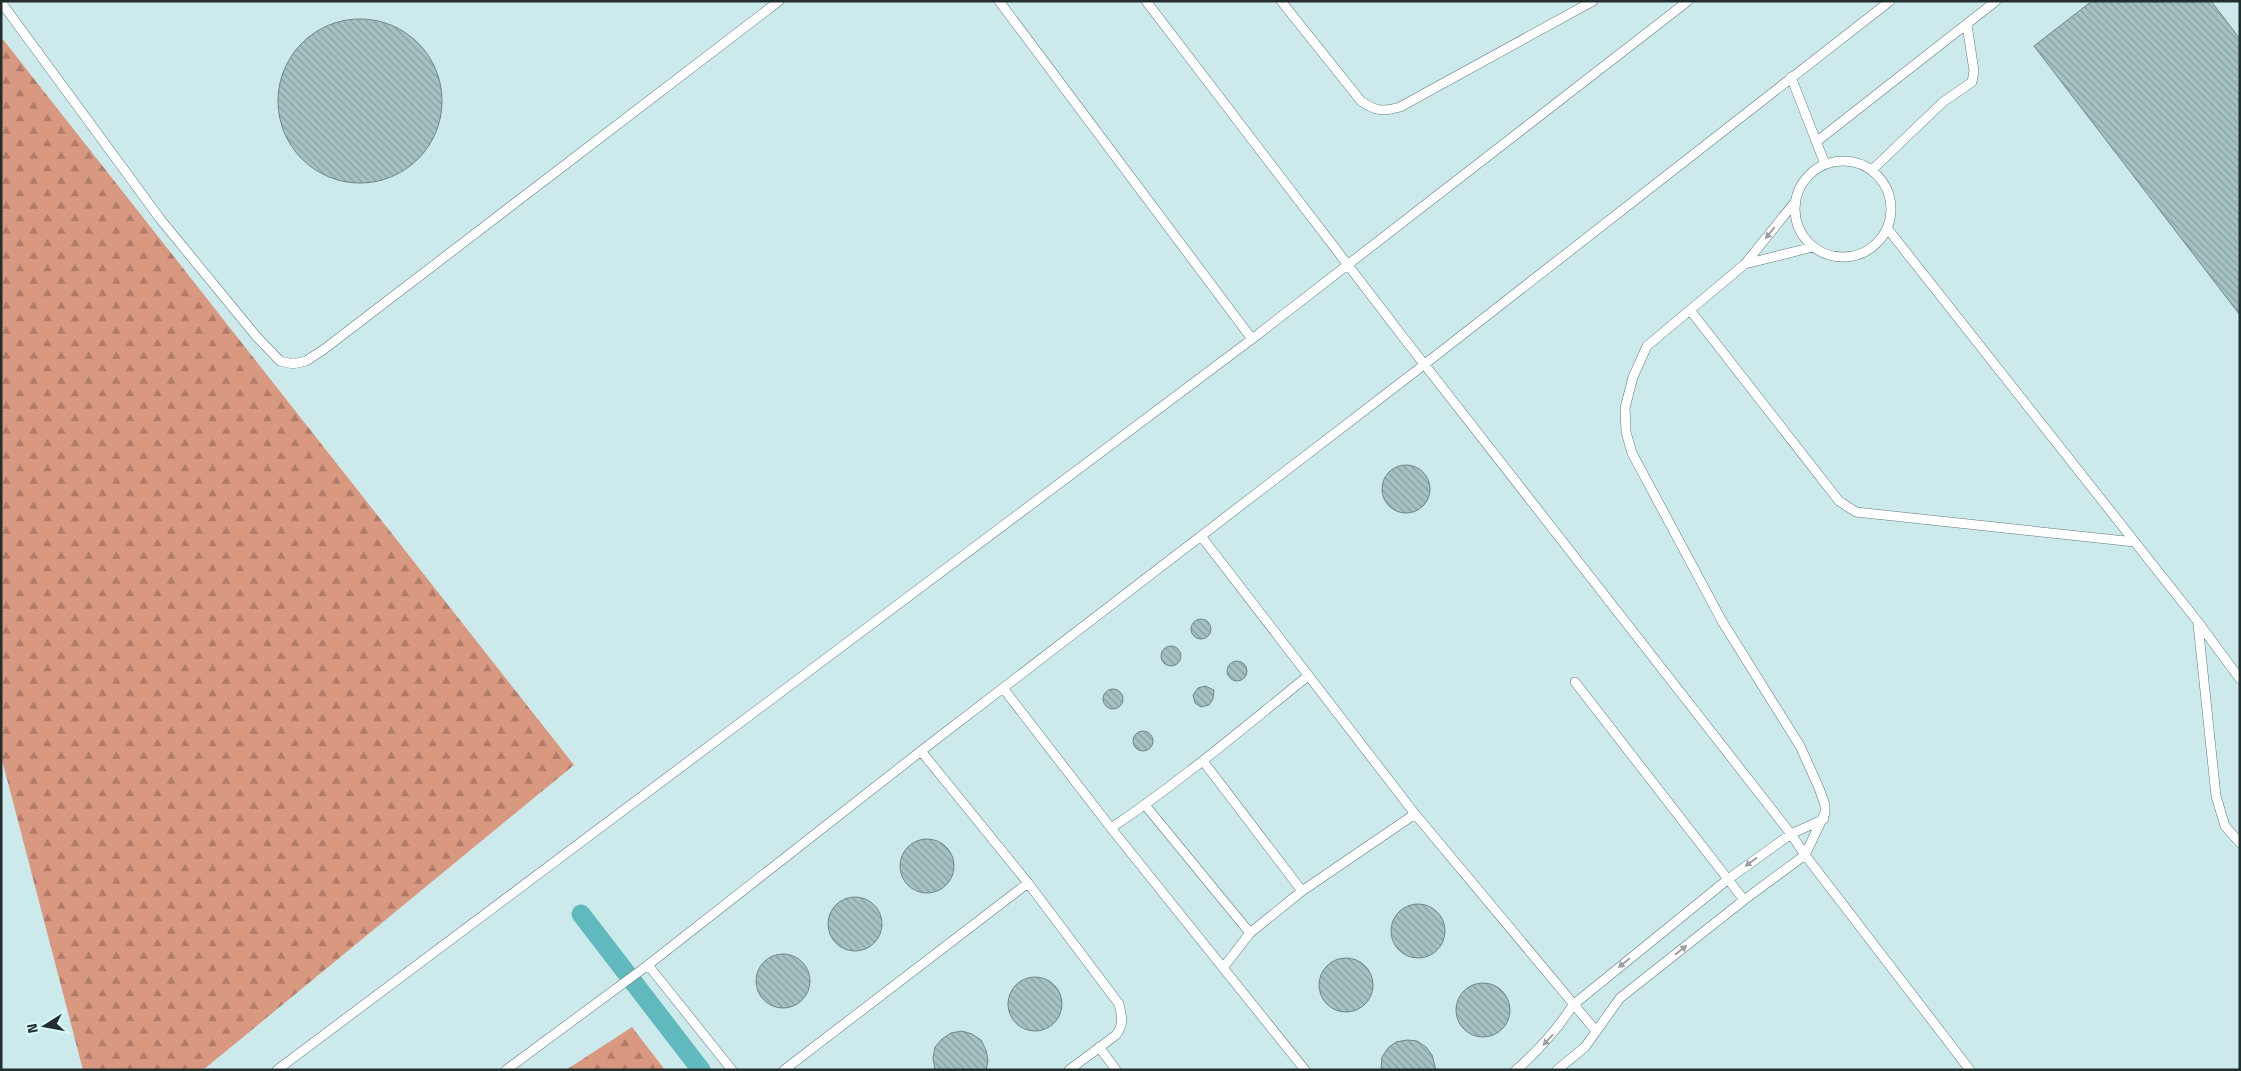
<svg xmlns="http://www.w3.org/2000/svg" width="2241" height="1071" font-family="'Titillium Web',sans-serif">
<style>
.forest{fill:url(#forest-firs)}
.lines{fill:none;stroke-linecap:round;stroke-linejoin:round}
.canal{stroke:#60b9bc;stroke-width:19}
.building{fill:url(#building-back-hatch);stroke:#6b8788}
.service-casing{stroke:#607b7c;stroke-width:10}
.service{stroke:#fff;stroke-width:9}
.oneway{fill:#9ca0a1}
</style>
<defs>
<pattern id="forest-firs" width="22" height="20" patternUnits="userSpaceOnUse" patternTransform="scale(1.25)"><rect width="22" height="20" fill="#d99880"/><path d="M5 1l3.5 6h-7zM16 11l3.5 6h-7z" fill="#b07c69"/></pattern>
<pattern id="building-back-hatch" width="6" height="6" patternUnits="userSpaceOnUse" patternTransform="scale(1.25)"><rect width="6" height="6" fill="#a5c2c3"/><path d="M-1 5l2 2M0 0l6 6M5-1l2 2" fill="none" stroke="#869e9f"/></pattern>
</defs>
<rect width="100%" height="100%" fill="#cceaeb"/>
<path class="forest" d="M1,37L574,765L203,1070H83L1,756Z
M632,1027L665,1070H566Z"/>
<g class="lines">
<path class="canal" d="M581,914L701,1070"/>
</g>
<path class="building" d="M2092,1H2211L2240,39V315L2034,46Z
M278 101a82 82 0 1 1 164 0a82 82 0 1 1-164 0Z
M1382 489a24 24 0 1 1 48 0a24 24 0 1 1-48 0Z
M1191 629a10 10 0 1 1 20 0a10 10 0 1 1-20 0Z
M1161 656a10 10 0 1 1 20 0a10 10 0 1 1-20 0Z
M1227 671a10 10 0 1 1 20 0a10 10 0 1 1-20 0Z
M1205,686L1214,690L1213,699L1209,705L1201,707L1195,703L1193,695L1198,688Z
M1103 699a10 10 0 1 1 20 0a10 10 0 1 1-20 0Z
M1133 741a10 10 0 1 1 20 0a10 10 0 1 1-20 0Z
M900 866a27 27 0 1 1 54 0a27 27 0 1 1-54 0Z
M828 924a27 27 0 1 1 54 0a27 27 0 1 1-54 0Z
M1391 931a27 27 0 1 1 54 0a27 27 0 1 1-54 0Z
M756 981a27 27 0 1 1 54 0a27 27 0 1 1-54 0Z
M1319 985a27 27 0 1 1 54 0a27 27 0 1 1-54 0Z
M1008 1004a27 27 0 1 1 54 0a27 27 0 1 1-54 0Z
M1456 1010a27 27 0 1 1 54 0a27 27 0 1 1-54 0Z
M962,1031L972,1034L981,1040L986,1050L988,1061L986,1070H935L933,1058L935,1047L942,1039L951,1033Z
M1407,1040L1417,1041L1426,1047L1432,1055L1436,1070H1381L1382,1057L1388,1048L1396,1042Z"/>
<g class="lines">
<g class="service-casing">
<path id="service" d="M999,1L1252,339
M1146,1L1403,337L1791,834L1805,855L1970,1070
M1281,1L1361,101C1375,111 1383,112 1400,107L1593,1
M1,2L161,220L256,336L280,361L293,364L306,361L323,350L779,1
M1791,77L1825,164
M1816,142L1996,1
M1795 209a48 48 0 1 1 96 0a48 48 0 1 1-96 0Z
M1872,170L1943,102L1972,82L1974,71L1967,25
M1887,228L2198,622L2240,679
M1745,264L1813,247
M1690,310L1839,501L1856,512L2135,542
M1201,536L1415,814L1596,1031
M2198,624L2216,796L2225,826L2240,843
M1575,682L1744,900
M1003,688L1111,828L1305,1070
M921,751L1028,883L1119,1004C1122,1016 1124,1025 1116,1035L1069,1070
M1203,761L1302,891
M1145,805L1250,933
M1111,828C1180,782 1243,728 1308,676
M1223,968L1250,933L1302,891L1415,814
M1099,1047L1116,1070
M277,1070L1252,339L1688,1
M506,1070L648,965
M732,1070L648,965L921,751L1425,364L1890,1
M784,1070L1028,883
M1516,1070C1539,1050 1557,1030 1573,1005L1727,880L1791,834L1824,819
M1557,1070L1585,1047L1620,998L1744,900L1805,855L1825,813V805L1819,788L1800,746L1722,621L1632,453L1626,432L1625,408L1633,377L1647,346L1745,264L1795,202"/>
</g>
<use href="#service" class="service"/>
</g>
<defs><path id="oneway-solid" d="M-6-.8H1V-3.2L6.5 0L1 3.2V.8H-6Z" transform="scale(1.25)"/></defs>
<g class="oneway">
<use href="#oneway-solid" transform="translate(1770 233) rotate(129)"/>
<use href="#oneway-solid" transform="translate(1751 862) rotate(144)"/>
<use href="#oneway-solid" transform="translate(1681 950) rotate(-38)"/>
<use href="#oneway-solid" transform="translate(1624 963) rotate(141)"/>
<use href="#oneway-solid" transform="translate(1548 1040) rotate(132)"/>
</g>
<rect width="2241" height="1071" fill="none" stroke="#222d2e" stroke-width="5"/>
<g transform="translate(45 1026) rotate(259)" stroke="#d9f8f8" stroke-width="4" paint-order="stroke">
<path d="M0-4L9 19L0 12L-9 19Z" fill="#222d2e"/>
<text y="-8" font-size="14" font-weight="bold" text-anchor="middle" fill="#222d2e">N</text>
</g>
</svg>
